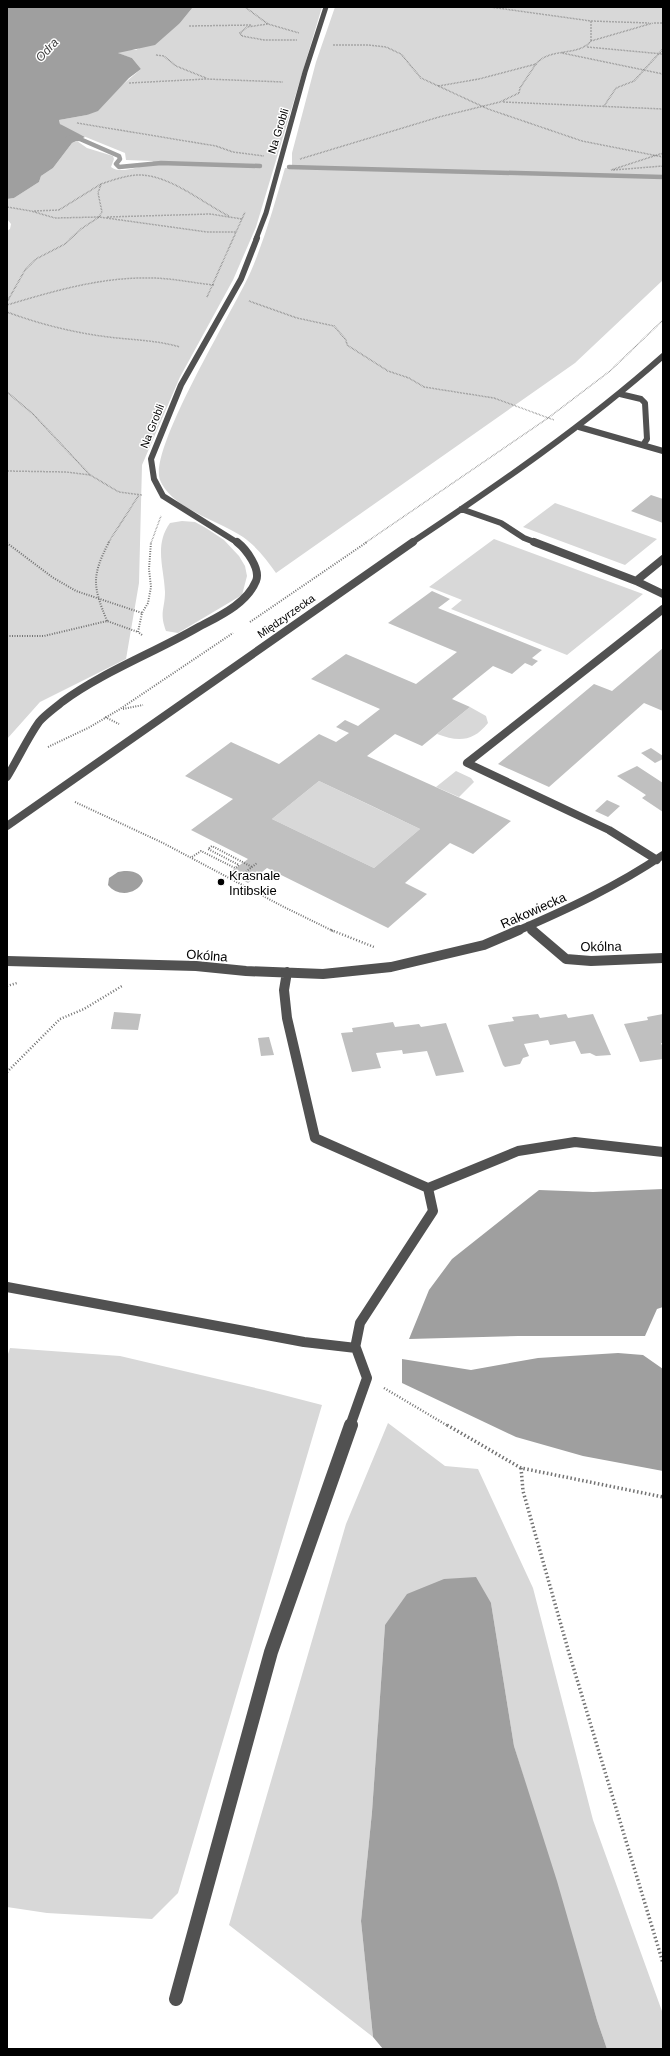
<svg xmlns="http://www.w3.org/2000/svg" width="670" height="2056" font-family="Helvetica,sans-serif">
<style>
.green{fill:#d8d8d8}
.water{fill:#9f9f9f}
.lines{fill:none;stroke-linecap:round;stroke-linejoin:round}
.stream{stroke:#9f9f9f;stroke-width:4.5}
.building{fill:#c0c0c0;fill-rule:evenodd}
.path-far3{stroke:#737373;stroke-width:1.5;stroke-dasharray:0.5 1;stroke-linecap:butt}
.path-far2{stroke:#737373;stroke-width:2;stroke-dasharray:1 1.5;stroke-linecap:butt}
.path-far1{stroke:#737373;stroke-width:2.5;stroke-dasharray:1 2;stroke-linecap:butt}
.path{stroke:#737373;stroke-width:3.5;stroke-dasharray:1.5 2.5;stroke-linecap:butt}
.minor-far4{stroke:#515151;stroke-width:5}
.minor-far3{stroke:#515151;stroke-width:6}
.minor-far2{stroke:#515151;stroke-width:8}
.minor-far1{stroke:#515151;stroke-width:10}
.minor{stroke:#515151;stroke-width:14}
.poi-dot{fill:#000;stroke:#fff;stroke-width:1.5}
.labels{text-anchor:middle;stroke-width:3;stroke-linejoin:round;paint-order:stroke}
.far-street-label{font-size:11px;fill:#000;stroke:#fff}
.far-water-label{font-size:12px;font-style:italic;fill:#404040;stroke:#fff}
.poi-label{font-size:13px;fill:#000;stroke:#fff;text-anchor:start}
.street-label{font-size:13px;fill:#000;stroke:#fff}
</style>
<rect width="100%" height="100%" fill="#fff"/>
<path class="green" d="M193,7H322L256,227L233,280L180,377L142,465L139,583L126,659L40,702L7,739V231L10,229L11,224L7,219V199L14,198L39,182L41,176L53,168L72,143L77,141L87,148L113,156L114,159L111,167C121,175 140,165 151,165L153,161L126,160L125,153L66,129L60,124L59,120L87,115L141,69L132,58L117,53L127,50H136L180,23Z
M335,7H663V176L292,166V153L316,62Z
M285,168L663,178V280L575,363L276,573C267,560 256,546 243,537C219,521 171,508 160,480C148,449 235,308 251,271C265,238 275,203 285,168Z
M555,503L657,539L625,565L523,527Z
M182,521L195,522L206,528L224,540L239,556L245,566L247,576L242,595L178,633L166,631C159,612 165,609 165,592C164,568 154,545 170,523Z
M494,539L643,594L567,655L451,609L462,600L429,587Z
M470,707L486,716L488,723C473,742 458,742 437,734Z
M456,771L471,778L474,782L459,797L436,787Z
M319,781L420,829L374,868L272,819Z
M10,1348L120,1356L264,1390L322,1405L178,1893L152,1919L47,1913L7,1907V1357Z
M388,1423L445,1466L478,1469L533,1588L593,1820L663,2014V2049H607L597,2020L514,1746L491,1603L385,1625L372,1812L361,1921L373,2037L229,1925L346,1524Z"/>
<path class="water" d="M7,7H193L180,23L155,45L118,53L132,58L141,69L129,78L98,111L87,115L59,120L60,124L85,137L72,143L53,168L41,176L39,182L14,198L7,199Z
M124,871C132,871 141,872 143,881C137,895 117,897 108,885L109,878L118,872Z
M663,1189V1307L657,1309L645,1336H518L409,1339L429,1290L452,1259L539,1190L593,1192Z
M618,1353L643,1355L663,1369V1471L583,1456L516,1437L402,1383V1359L471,1370L538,1358Z
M476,1577L491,1603L514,1746L557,1881L597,2020L607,2049H383L373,2037L361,1921L372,1812L385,1625L407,1594L444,1579Z"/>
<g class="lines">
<path class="stream" d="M68,138L80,139L119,156L120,159L116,164L119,167L161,163L260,166
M289,167L663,177"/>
</g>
<path class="building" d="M651,495L663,499V523L631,511Z
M432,591L450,599L438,608L542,650L532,658L538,661L532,666L525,663L512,674L493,666L452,699L470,707L422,746L395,734L367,756L511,821L473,854L450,843L405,883L427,894L388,928L267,868L248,883L229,873L248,859L191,830L233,799L185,776L231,742L279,764L319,734L336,742L349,733L336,727L345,720L358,726L380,709L311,679L346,654L416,684L457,652L388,623ZM319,781L372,806L420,829L374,868L272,819Z
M663,648V711L644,703L549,787L498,764L594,684L612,691Z
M651,748L663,756V759L655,763L641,753Z
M637,766L663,783V812L642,798L646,795L617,776Z
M607,800L620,806L608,817L595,811Z
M114,1012L141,1014L138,1030L111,1029Z
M538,1014L540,1018L566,1014L568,1018L593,1014L611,1055L596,1056L590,1053L581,1054L575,1041L550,1045L548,1040L524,1044L529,1056L523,1058L520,1064L505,1067L503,1065L488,1025L514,1021L512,1017Z
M663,1014V1043H661L663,1048V1059L640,1062L624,1024L648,1020L647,1017Z
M393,1022L395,1027L419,1024L421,1027L446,1023L464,1072L436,1076L427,1051L403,1054L402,1050L376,1053L381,1068L352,1072L341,1033L353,1032L352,1028Z
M269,1037L274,1055L261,1056L258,1038Z"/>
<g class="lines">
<path class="path-far3" d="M245,7L268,24L299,33
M490,7L591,21L649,23
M591,21V41
M654,23H663
M268,24L247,27L240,33L242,36L264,40H297
M189,26L252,25
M333,45H368L386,47L401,54L421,78L488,109L582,141L663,157
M587,47L663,54
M562,53L663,74
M156,55L164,56L176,66L206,78
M129,83L206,79L283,82
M438,86L479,79L536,64C550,47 578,57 591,41L653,23
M503,102L663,109
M604,106L616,88L634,81L663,49
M77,123L216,146L233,152L264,156
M300,159L439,117L500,102L519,93L520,88L536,64
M611,170L663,153
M613,170L663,166
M7,207L31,211L55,218L99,217L207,232H236
M34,211L59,210L101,184
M107,217L210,214L242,219
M207,297L245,212
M249,301L297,318L334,326L346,340L347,345L388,371L409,378L424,387L494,398L554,420
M7,302L25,270L36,259L65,244L81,229L99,217L102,212L98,193L101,184C113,180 124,176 137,175C169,174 201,202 229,216
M7,305C54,291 101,277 150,278C172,278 193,283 214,285
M7,312C42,325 79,334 117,338C138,340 159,341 180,347
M7,392L33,414L90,475
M7,471L66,472L90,475L119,492L142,495
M108,543L139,495
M151,543L161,516
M365,543L548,418L610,371L663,320"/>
<path class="path-far2" d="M7,543L52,577L76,591L142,613
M107,621C93,586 91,577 109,542
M250,622L367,542
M142,635L138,632L142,613L148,603L151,587L149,569L151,542
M7,636H44L107,621L138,632
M123,709L143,705
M105,717L119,724
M48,747L90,727L120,709L233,633
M75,802L163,843L282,906L333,931
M192,857L201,851L235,868L239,865L208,849L212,846L252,867
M238,878L257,863"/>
<path class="path-far1" d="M331,930L374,947
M7,986L17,983
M7,1072L60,1019L84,1009L122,986
M384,1388L448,1426"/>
<path class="path" d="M447,1425L521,1468L663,1497
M521,1468L523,1491L569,1653L663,1963"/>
<path class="minor-far4" d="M256,239L266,213L305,72L326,7"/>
<path class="minor-far3" d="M620,394L641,399L645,403L647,439L643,445
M579,427L663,451
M461,509L501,523L524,538L537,543
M238,543L163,496L154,479L151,459L181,385L241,279L257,238
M411,543C498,485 584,426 663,356"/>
<path class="minor-far2" d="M534,542L636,581
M663,559L636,581L663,594
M7,777C18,759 27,739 39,722C45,715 55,708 62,702C101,673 153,653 195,629C217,617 246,605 256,581C261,569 246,549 237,542
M7,826L413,542
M657,860L609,830L467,763L663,609
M528,926L534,931
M517,931C568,909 617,886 663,855"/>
<path class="minor-far1" d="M532,930L566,959L591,961L663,958
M7,961L196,966L246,971L323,974L391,967L484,945L519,930
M287,972L284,990L287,1018L315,1138L428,1188L518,1151L575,1142L663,1152
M7,1287L304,1342L356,1348L367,1378L350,1426
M355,1348L360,1323L433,1211L428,1188"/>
<path class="minor" d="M176,1999L271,1652L351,1425"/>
</g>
<circle class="poi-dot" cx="221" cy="882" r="4"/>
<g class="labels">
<g class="far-street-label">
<text transform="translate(278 131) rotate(-73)" y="4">Na Grobli</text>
<text transform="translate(152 426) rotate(-68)" y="4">Na Grobli</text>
<text transform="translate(286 616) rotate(-35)" y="4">Międzyrzecka</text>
</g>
<g class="far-water-label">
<text transform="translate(47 50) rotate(-47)" y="4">Odra</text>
</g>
<g class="poi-label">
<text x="229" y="880">Krasnale<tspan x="229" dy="15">Intibskie</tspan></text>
</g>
<g class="street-label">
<text transform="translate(533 910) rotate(-24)" y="5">Rakowiecka</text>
<text transform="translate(601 946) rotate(-1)" y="5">Okólna</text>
<text transform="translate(207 955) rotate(4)" y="5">Okólna</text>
</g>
</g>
<rect width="670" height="2056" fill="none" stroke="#000000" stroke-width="16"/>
</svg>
